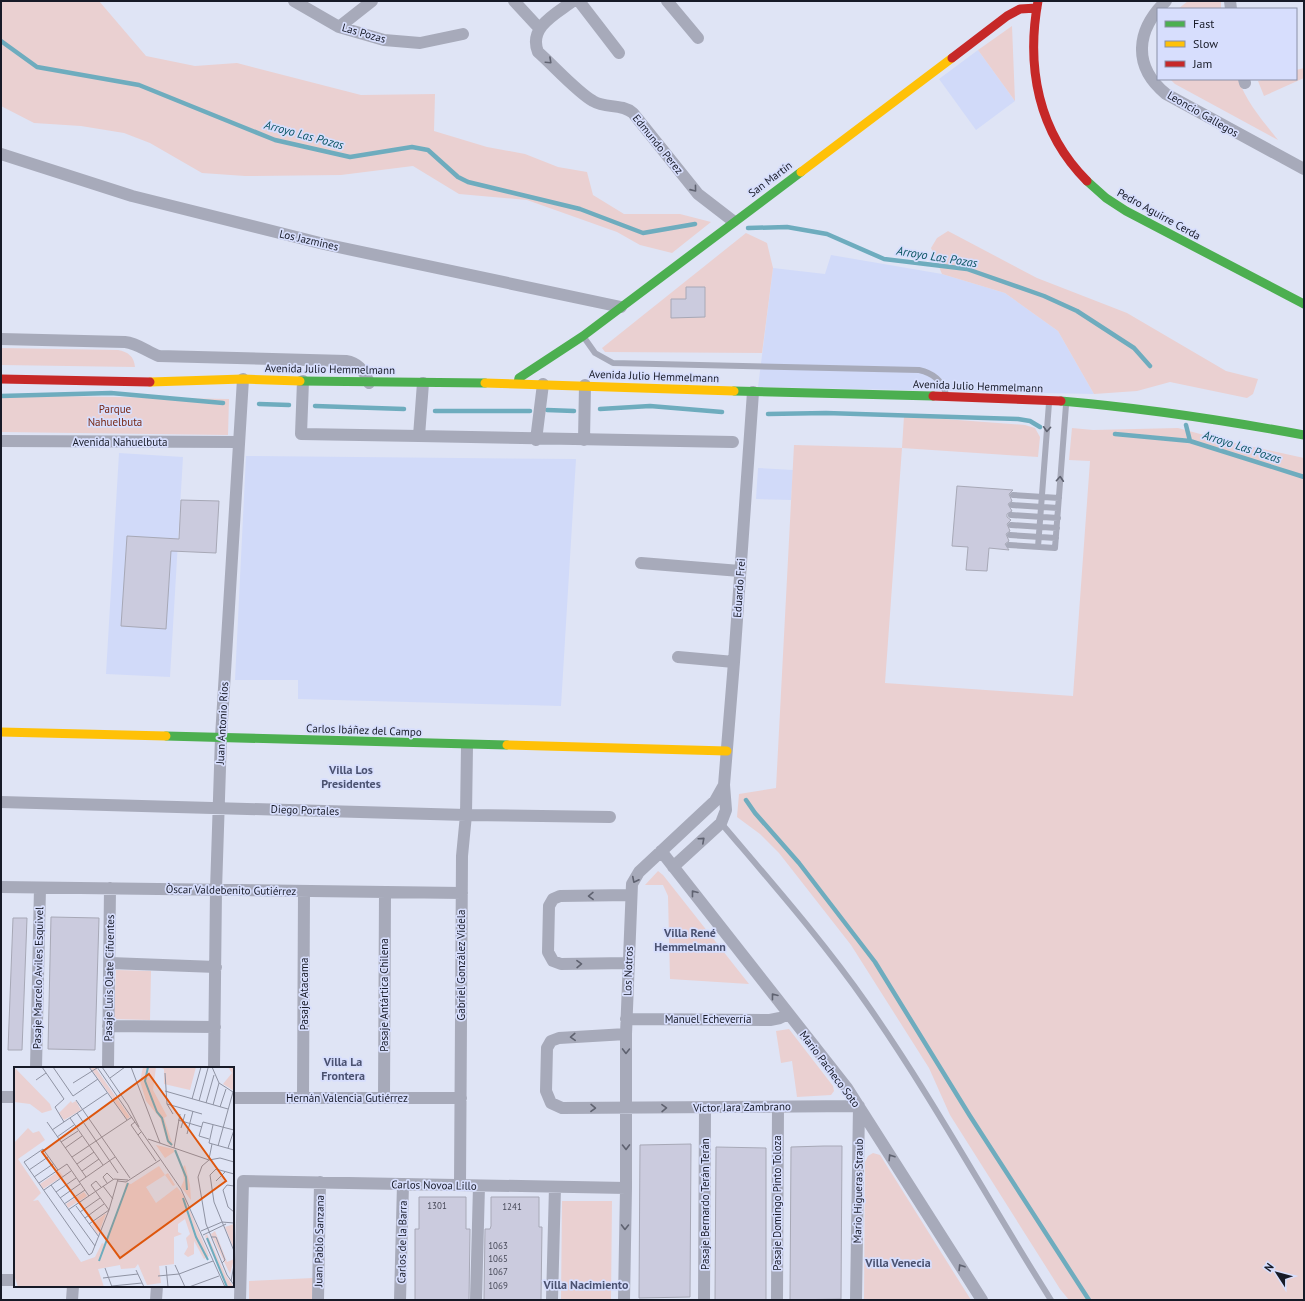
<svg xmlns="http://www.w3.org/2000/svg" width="1305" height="1301" font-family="'PT Sans',sans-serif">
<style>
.built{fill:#d1daf9}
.green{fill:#ead0d1}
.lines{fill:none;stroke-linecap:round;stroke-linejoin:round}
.stream{stroke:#6eacbe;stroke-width:4.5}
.building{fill:#cbcbde;stroke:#a7a8b6}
.lane{stroke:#a7aaba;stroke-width:6}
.street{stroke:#a7aaba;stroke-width:12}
.fast{stroke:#4caf50;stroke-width:9}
.slow{stroke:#ffc107;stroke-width:9}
.jam{stroke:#c62828;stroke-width:9}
.oneway{stroke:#5f6270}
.labels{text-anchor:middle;stroke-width:3.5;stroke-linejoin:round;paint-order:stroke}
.number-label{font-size:9px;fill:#464857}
.street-label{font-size:11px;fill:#171a27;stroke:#d7defd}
.park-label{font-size:11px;fill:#762614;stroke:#d7defd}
.water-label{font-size:12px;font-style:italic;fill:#0d5664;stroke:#d7defd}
.neighbourhood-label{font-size:12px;font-weight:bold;fill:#4b5271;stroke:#d7defd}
.inset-river{fill:none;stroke:#6eacbe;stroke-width:2}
.inset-road{fill:none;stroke:#8f93a3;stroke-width:1}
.view{fill:#de560d;fill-opacity:0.15;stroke:#de560d;stroke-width:2}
.inset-edge{fill:none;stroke:#171a27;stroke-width:2}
</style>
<rect width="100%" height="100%" fill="#dfe4f5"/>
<path class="built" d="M978,50L1015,101L976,130L939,79Z
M831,255L942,274L1005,293L1058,331L1094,394L758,387L773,268L825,274Z
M119,453L183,457L170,677L106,674Z
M246,456L576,459L561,706L298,699V680H235Z
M758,468L793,470L791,500L756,499Z"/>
<path class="green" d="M1,1H99L146,56L195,66L237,63L361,95L435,94L434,131L487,147L525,154L558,167L587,172L593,195L624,214H680L711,222L672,253L640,245L617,232L527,200L459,194L413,166L341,175L245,176L202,173L150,143L124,133L81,126L34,123L1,106Z
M1188,1H1221V9H1178Z
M1012,26L1015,101L978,50Z
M1304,68V78L1264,96L1258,81L1266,79H1296V70Z
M1170,79H1238C1247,103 1263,121 1278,140L1175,84Z
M948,231L1037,278L1127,313L1226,371L1258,379L1253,394L1247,398L1170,382L1137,391L1094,394L1058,331L1005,293L942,274L931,248L937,238Z
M746,233L767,243L773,268L762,353L605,352L602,348Z
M1,348L118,350C128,352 134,356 135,367L1,365Z
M1,395L229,399L228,435L1,432Z
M904,416L1025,425L1035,428L1040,437L1038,457L902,448L885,683L1073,696L1090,461L1069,460L1072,428L1093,430L1178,428L1226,441L1304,458V1300H1069L1060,1289L950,1115L929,1068L851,945L779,853L760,834L737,817L739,794L776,788L794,445L902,448Z
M658,871L663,875L749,984L670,979L668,896L663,885H645Z
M116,970L151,971L150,1020L114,1019Z
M789,1029L833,1086L834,1091L831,1095L797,1097L792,1061L781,1063L776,1031Z
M873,1153L880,1155L882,1158L971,1300H864L865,1162L868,1156Z
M562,1201H612L611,1300H561Z
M313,1278L312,1300H249V1281Z"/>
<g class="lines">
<path class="stream" d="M1,41L37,67L139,85L275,140L350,157L412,147L428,150L458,177L468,182L580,209L643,233L695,224
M748,228L787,227L827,234L884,259L967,269L1044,296L1077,311L1134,348L1150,366
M1,396L111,393L223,403
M259,404L289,405
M315,406L404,409
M600,409L650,406L722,412
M547,410L574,411
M435,411H530
M768,414L826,413L1018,419L1030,421L1040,427
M1186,425L1190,441L1304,477
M1115,434L1190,441
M746,800L755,813L799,863L875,962L970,1116L1089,1300"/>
</g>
<path class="building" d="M686,287H705V317L671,318V299H686Z
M957,486L1013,490L1009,494L1012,501L1008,504L1012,511L1007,514V517L1011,520L1007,524L1010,531L1006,534L1009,541L1005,544L1009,550L989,548L987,571L966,570L968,547L952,546Z
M181,500L219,501L216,553L171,551L166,629L121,626L127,536L179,539Z
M51,917L99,918L95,1050L48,1049Z
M13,918H27L22,1050H8Z
M691,1144L690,1297L639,1298L640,1145Z
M824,1146H842L841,1299L790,1300L791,1147Z
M716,1147L766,1148V1300H715Z
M419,1197H466V1229H470L469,1300H415V1229H419Z
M491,1197H539V1227H542L541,1300H484L485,1229H490L491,1226Z"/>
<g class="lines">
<path class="lane" d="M583,336L595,353L613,363L919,370C933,373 942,380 946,394
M1013,495L1059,498
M1012,505L1058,508
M1011,515L1058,518
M1011,525L1057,528
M1010,535L1056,538
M1009,545L1055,548L1066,405
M1038,547L1049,403
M721,823C771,882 823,941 867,1004C934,1100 989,1202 1051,1300"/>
<path class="street" d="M294,1L339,27L384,40L420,43L463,34
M514,1L539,28
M573,1C556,14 528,27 538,52C553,65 577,92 593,101C606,109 621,103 633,113L698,194L733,221
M579,1L619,53
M667,1L698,38
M1166,1C1136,30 1132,66 1166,94L1304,169
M1230,1L1231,9
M339,27L372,1
M1244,79L1245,83
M1,154L132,196L324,244L621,307
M1,339L125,342C137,343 148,352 159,356L346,361C359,363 365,372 369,383
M303,381L301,434L419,436
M423,383L419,436L733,442
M536,440L543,384
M584,440L585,385
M1,441L239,442
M641,563L740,571
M678,657L734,662
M1,802L466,815L610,817
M661,851L847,1088L982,1300
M673,867L721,823L726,810L724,785L734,662L753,392
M1,887L462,893
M110,963L216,967
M628,963L561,964L553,961L548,952L549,906L553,899L560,896L630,895
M626,1019L770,1020L780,1018L788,1014
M108,1026L215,1027
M626,1034L559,1038L551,1041L547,1048L546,1091L551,1103L562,1108L859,1106L856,1300
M36,1068L40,888
M108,1068L110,888
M214,1068L216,890L221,737L243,379
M1,1097H15
M233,1098H461
M303,1098L304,891
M384,1098L385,892
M460,1185L462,856L466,815L467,746
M1,1280H15
M72,1300L73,1286
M156,1300L157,1286
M240,1300L243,1181L626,1188
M318,1300L320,1182
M400,1300L403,1184
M476,1300L479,1186
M552,1300L555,1187
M624,1300L626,1188V1034L632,884L639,872L715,801L724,785
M704,1300L705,1108
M777,1300L778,1107"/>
<path class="fast" d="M1087,181L1106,198L1126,211L1304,304
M300,381L485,383
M518,383L519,378L583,336L801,172
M734,391L933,396
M1061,401C1142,408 1223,420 1304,435
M166,736L507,745"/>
<path class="slow" d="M801,172L952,58
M150,382L243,379L300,381
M485,383L734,391
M1,732L166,736
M507,745L727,751"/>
<path class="jam" d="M1038,1C1026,67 1038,132 1087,181
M952,58L1007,16L1020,9L1037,8
M1,379L150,382
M933,396L1061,401"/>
</g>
<defs><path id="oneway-chevron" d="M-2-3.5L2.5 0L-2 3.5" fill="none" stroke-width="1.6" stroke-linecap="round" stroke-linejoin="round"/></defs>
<g class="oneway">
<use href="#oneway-chevron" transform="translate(549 61) rotate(43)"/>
<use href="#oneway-chevron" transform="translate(694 189) rotate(51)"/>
<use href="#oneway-chevron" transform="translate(1047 429) rotate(94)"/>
<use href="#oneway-chevron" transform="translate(1060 479) rotate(-86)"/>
<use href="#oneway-chevron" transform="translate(702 840) rotate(-42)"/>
<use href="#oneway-chevron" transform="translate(635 880) rotate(117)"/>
<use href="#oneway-chevron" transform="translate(694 893) rotate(-128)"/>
<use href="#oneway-chevron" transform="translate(591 896) rotate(179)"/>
<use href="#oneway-chevron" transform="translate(579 964) rotate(-1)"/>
<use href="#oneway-chevron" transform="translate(774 996) rotate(-128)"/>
<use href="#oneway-chevron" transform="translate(573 1037) rotate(177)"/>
<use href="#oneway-chevron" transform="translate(626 1051) rotate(91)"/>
<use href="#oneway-chevron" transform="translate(593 1108) rotate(1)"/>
<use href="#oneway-chevron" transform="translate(664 1108) rotate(-1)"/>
<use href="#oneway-chevron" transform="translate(626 1147) rotate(89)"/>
<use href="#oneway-chevron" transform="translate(891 1157) rotate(-123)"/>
<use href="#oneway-chevron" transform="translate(625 1227) rotate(91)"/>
<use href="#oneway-chevron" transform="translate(961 1267) rotate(-122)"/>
</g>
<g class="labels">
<g class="number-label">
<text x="437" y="1209">1301</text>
<text x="512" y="1210">1241</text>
<text x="498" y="1249">1063</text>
<text x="498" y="1262">1065</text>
<text x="498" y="1275">1067</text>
<text x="498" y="1289">1069</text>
</g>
<g class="street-label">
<text transform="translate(364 33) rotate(16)" y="4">Las Pozas</text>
<text transform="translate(1203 114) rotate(30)" y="4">Leoncio Gallegos</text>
<text transform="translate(658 144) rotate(51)" y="4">Edmundo Perez</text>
<text transform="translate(770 179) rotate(-37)" y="4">San Martín</text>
<text transform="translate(1159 214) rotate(29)" y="4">Pedro Aguirre Cerda</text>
<text transform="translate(309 240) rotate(13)" y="4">Los Jazmines</text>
<text transform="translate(330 369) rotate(1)" y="4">Avenida Julio Hemmelmann</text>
<text transform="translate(654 376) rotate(2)" y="4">Avenida Julio Hemmelmann</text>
<text transform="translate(978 386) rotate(2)" y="4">Avenida Julio Hemmelmann</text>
<text x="120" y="446">Avenida Nahuelbuta</text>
<text transform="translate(739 588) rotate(-86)" y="4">Eduardo Frei</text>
<text transform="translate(222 723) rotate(-87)" y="4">Juan Antonio Ríos</text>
<text transform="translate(364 730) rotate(2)" y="4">Carlos Ibáñez del Campo</text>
<text transform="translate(305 810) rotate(2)" y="4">Diego Portales</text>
<text transform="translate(231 890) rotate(1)" y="4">Òscar Valdebenito Gutiérrez</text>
<text transform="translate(461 965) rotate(-90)" y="4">Gabriel González Videla</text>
<text transform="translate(628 971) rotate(-88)" y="4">Los Notros</text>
<text transform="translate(38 978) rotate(-89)" y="4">Pasaje Marcelo Aviles Esquivel</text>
<text transform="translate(109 978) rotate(-89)" y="4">Pasaje Luis Olate Cifuentes</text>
<text transform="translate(304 994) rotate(-90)" y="4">Pasaje Atacama</text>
<text transform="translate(384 995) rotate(-90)" y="4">Pasaje Antártica Chilena</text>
<text x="708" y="1023">Manuel Echeverría</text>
<text transform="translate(830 1069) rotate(53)" y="4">Mario Pacheco Soto</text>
<text x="347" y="1102">Hernán Valencia Gutiérrez</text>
<text transform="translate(742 1107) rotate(-1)" y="4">Víctor Jara Zambrano</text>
<text transform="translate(434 1185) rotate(1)" y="4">Carlos Novoa Lillo</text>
<text transform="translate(858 1191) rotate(-89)" y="4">Mario Higueras Straub</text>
<text transform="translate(777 1203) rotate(-90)" y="4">Pasaje Domingo Pinto Toloza</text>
<text transform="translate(705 1204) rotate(-90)" y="4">Pasaje Bernardo Terán Terán</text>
<text transform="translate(319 1241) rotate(-89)" y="4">Juan Pablo Sanzana</text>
<text transform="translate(402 1242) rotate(-89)" y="4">Carlos de la Barra</text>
</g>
<g class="park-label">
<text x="115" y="413">Parque<tspan x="115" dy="13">Nahuelbuta</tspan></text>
</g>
<g class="water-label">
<text transform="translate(304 135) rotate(15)" y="4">Arroyo Las Pozas</text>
<text transform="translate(937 257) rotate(9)" y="4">Arroyo Las Pozas</text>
<text transform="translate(1242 447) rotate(18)" y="4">Arroyo Las Pozas</text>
</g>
<g class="neighbourhood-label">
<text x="351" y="774">Villa Los<tspan x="351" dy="14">Presidentes</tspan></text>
<text x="690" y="937">Villa René<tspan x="690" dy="14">Hemmelmann</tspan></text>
<text x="343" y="1066">Villa La<tspan x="343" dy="14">Frontera</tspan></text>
<text x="898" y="1267">Villa Venecia</text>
<text x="586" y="1289">Villa Nacimiento</text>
</g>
</g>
<g transform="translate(14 1067)">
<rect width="220" height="220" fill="#dfe4f5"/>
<path d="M0,0L36,37L38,43L28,46L16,37L0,35ZM76,0H81L116,50L113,52ZM129,0H142L139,23L153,49L150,51L159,79L154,77L146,51L132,34L126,14ZM145,0H182L176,23L150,17V2ZM214,0H220V24L209,17L218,6ZM57,34L58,36L62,34L67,43L50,53L45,46ZM14,61L19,66L25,64L31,73L4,92L27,126L19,134L24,133L67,195L81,190L88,176L90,177L108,133L112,116L117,117L145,99L151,108L154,106L161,118L159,119L151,108L132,120L142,136L163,120L170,129L195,189L190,192L180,174V187L174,190L170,187L174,180L172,171L176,167L171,152L164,157V165L168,167L160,170V197L145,199L147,216L133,218L124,197L121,201L107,202L106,198L84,202L90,220H4L0,208V76ZM142,78L160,82V85L151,91ZM171,98L176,118L177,133L167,120L170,113L168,101ZM45,104L49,109L29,122L26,117ZM70,125L73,129L54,141L52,137ZM91,147H92L84,168L77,158ZM220,157V182L211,160ZM201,164L213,195L220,192L216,207L197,167ZM193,167L212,209L220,220H213L191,169Z" fill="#ead0d1"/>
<path class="inset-river" d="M134,0L131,14L143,45L148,51L154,74L158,78M161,83L172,110L173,123M169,131L182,170L194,193M193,171L213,220M85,194L114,116"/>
<path class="inset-road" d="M28,0L50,32L41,40L50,55M39,0L59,29L84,12M75,0L113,53M83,0L167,122L211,220M88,0L114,38L125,60M117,0L146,76M198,0L205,16L219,25M151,6L153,37L159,47M96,11L111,0M22,13L32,6M59,16L83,1M151,24L214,42M178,32L187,0M62,33L116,111M185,34L194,1M192,36L200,8M153,37L188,47M199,38L205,16M206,40L212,22M63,46L104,106M56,51L89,98M164,53L188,60M33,55L72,110M121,55L117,58L124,68M199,58L195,76L220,83M167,61L171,47M38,63L93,26M127,65L124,68L142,94M173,67L179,44M43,70L60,58M134,72L195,93M195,72L185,69L189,55L220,63M47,75L64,64M204,79L219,25M51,81L68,69M160,81L166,47M214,81L220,63M58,90L118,50M195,92L198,77M220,95L206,91L195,93L188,99L184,110L192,157L213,208L220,218M63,97L80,85M15,103L34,90M44,103L29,82L10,95L75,188L78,186L95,143L104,112M68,104L85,92M220,107L202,102L196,108L200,135L220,184M20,110L39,97M104,114L112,115L146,93M202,114L211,105M65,115L101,90M25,116L53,97L75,129M93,116L89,110L93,106L99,112M37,118L81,179M89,119L99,132M220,119L213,118L209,123L214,140L220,145M30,123L57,104M42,125L62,111M46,131L66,117M50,137L71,123M62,139L85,170M54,143L100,112L114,113M66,145L86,131M71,151L90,137M75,157L95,143L77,118L82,114L87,120M187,164L208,155L220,156M189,168L212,157M197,170H202L211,193L208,196M161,198L171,220M152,199L154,220M91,201L98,220M122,203L130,220M144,209L165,207L199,194M89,211L124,207M217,214L220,198M98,219L128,216M175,220L205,209"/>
<path class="view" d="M135,7L212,114L106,191L28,85Z"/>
<rect width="220" height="220" class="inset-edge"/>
</g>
<rect width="1305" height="1301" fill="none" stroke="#171a27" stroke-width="4"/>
<rect x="1157" y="8" width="140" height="72" fill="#d7defd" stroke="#8a90a7"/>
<rect x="1165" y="21" width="20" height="6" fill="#4caf50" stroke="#8a90a7"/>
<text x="1193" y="28" font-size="12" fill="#171a27">Fast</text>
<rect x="1165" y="41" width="20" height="6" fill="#ffc107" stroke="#8a90a7"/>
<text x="1193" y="48" font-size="12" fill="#171a27">Slow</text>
<rect x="1165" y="61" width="20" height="6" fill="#c62828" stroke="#8a90a7"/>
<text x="1193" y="68" font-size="12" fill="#171a27">Jam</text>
<g transform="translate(1277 1273) rotate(306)" stroke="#d7defd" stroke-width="3" paint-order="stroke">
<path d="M0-3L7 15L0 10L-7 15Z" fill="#171a27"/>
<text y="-6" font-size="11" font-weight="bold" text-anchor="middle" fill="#171a27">N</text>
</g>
</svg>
